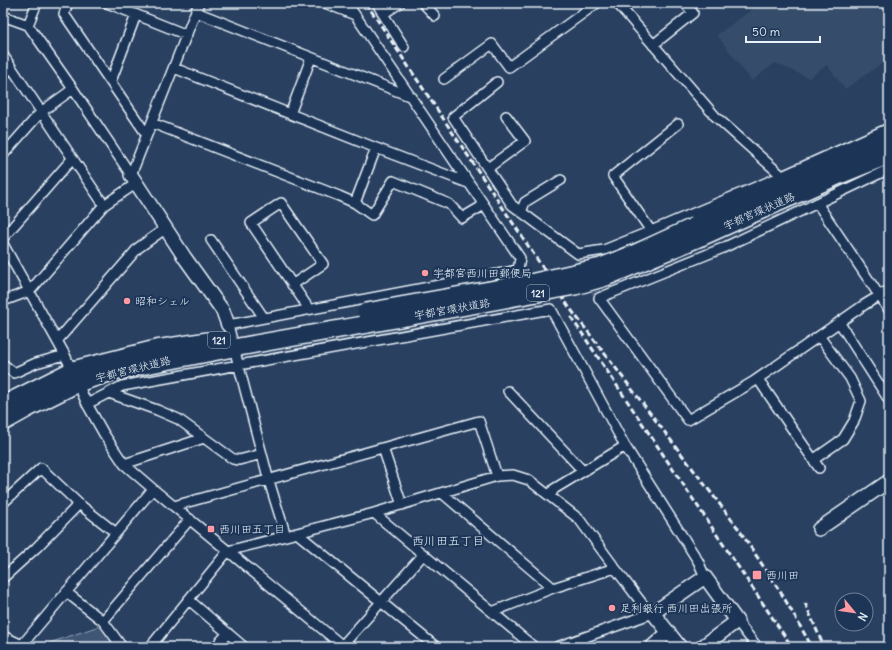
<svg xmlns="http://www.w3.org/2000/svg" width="892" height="650" font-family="Delius,'Klee One',sans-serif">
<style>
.built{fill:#364d6b}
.green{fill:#415774;stroke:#94a4b6}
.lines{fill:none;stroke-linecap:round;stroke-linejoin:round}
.street-tunnel{stroke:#465b78;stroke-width:9;stroke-dasharray:9 4.5;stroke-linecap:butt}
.street-casing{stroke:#e8f1f8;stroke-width:12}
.secondary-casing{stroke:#e8f1f8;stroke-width:16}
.highway-casing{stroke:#e8f1f8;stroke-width:20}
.street{stroke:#1d3557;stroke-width:9}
.secondary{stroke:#1d3557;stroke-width:13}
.highway{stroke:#1d3557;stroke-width:17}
.rail{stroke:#e8f1f8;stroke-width:3;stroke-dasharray:6 3;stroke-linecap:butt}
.highway-bridge-casing{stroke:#e8f1f8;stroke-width:20;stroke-linecap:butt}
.highway-bridge{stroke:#1d3557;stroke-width:17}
.poi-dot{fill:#ff9aa2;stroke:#1d3557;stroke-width:1.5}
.labels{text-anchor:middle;stroke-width:4;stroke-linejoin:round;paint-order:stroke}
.shield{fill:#1d3557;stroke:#abb9c8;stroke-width:1}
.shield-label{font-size:10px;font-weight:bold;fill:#e8f1f8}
.street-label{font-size:11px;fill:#e8f1f8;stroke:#1d3557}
.poi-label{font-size:11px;fill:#e8f1f8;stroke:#1d3557;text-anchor:start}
.neighbourhood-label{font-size:12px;fill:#e8f1f8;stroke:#1d3557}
</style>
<rect width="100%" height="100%" fill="#294061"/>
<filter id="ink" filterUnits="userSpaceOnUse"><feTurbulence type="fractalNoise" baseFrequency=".025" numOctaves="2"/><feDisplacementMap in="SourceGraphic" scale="8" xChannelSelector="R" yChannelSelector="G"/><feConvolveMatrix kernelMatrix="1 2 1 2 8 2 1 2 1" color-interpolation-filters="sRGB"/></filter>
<g filter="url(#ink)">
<path class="built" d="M757,3H889V73L884,62L845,89L827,65L809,78L775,63L752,81L717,35L758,5Z"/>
<path class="green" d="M102,625L117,647H38Z"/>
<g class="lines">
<path class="street-tunnel" d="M578,254L599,298
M511,272L541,311"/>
<g class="street-casing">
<path id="street" d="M68,3L64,14L147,135
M107,3L187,35
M325,3L355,15
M377,3L383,14L400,3
M423,3L435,16
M617,3L715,116L782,176
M196,12L412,97
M383,14L404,47
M3,16L28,25L73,89L131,175
M28,25L37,3
M653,45L693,13L685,3
M3,55L104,205
M174,68L376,148L468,183
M3,75L10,67
M444,79L492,44L509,67L597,3
M111,81L136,15
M497,82L453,117L512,205L578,254L604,250L651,231L782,176L889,128
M290,114L311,58
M152,123L339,196L355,203L372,215L393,181L449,204L462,218L484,205
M3,155L41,112L73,89
M488,168L525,141L506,116
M889,169L723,248L599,298L688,420L753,382L864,305L889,290
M131,175L199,3
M355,203L376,148
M817,203L889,310
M521,212L525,202L561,180
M651,231L613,176L678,124
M3,238L72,159
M211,240L264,318
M3,244L65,355L87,404L104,434L124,464L153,489L344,647
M292,285L323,264L281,203L251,223L309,309
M3,301L30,291L104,205L137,183
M839,322L889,400
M57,341L138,248L166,228
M3,364L14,373L36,363L65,355
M758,379L819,468
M508,391L583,471
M109,393L157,410L178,419L233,459L239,460L262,454
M87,404L122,386L551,309L625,446L698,561L705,577
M383,448L402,505
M813,460L843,439L854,421L861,401L850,378L819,336
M124,464L204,438
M442,493L553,588L615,568
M550,496L554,489L625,446
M3,503L41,468L79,504L116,533
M174,506L479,421L497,476
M374,513L534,647
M297,533L436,647
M286,536L269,481L228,325L518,270L520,258L347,3
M3,578L36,548L79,504
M66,592L103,621L122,647
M189,600L244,647
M492,612L553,588
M103,621L190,519
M737,621L757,647
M3,636L22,645L153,489
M150,647L228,551L374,513L497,476L513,475L529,480L579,519L615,568L644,606L653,613L557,647
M215,647L228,633
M341,647L423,555"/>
</g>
<g class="secondary-casing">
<path id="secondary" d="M131,175L185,258L223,311L228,325
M819,529L889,481
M652,647L669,632
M680,647L653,613L705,577L737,621L702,647"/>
</g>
<g class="highway-casing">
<path id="highway" d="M695,226L889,141
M701,237L835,177L889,155
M3,405L73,370L156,349L208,341
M3,422L28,408L78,383L115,371L233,348L368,324"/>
</g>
<use href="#street" class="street"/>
<use href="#secondary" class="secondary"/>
<use href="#highway" class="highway"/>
<path class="rail" d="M366,3L569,307L738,528L783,596L812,647
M571,317L792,647
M805,603L824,647"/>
<g class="highway-bridge-casing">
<path id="highway-bridge" d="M366,312L530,283L601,267L634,254L695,226
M368,324L575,286L606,277L701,237"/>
</g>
<use href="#highway-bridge" class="highway-bridge"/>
</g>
</g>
<g class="poi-dot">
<circle cx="425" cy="273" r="4"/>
<circle cx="127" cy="301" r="4"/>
<rect x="207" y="525" width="8" height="8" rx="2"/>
<rect x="752" y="570" width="10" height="10" rx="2"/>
<circle cx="612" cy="608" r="4"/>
</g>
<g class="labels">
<g class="shield">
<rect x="527" y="285" width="22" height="16" rx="3"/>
<rect x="208" y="332" width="22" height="16" rx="3"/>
</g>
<g class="shield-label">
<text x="538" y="297">121</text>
<text x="219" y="344">121</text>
</g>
<g class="street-label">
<text transform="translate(759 211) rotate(-24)" y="4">宇都宮環状道路</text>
<text transform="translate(452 309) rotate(-10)" y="4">宇都宮環状道路</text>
<text transform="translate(133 369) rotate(-14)" y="4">宇都宮環状道路</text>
</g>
<g class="poi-label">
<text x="433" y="277">宇都宮西川田郵便局</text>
<text x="135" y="305">昭和シェル</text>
<text x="219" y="533">西川田五丁目</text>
<text x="766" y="579">西川田</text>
<text x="620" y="612">足利銀行 西川田出張所</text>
</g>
<g class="neighbourhood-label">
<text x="448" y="545">西川田五丁目</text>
</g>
</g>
<rect width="892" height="650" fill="none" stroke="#1d3557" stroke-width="16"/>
<rect x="8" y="8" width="876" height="634" fill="none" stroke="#e8f1f8" stroke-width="1.5" filter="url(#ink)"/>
<g transform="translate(854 612) rotate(119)"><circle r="19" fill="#1d3557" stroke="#6e8097"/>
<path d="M0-3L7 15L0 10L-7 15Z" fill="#ff9aa2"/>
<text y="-6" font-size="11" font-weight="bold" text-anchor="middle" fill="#e8f1f8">N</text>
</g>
<path d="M746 36v6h74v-6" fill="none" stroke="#e8f1f8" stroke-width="2"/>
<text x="752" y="36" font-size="12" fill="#e8f1f8" stroke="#1d3557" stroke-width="3" paint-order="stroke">50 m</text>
</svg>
